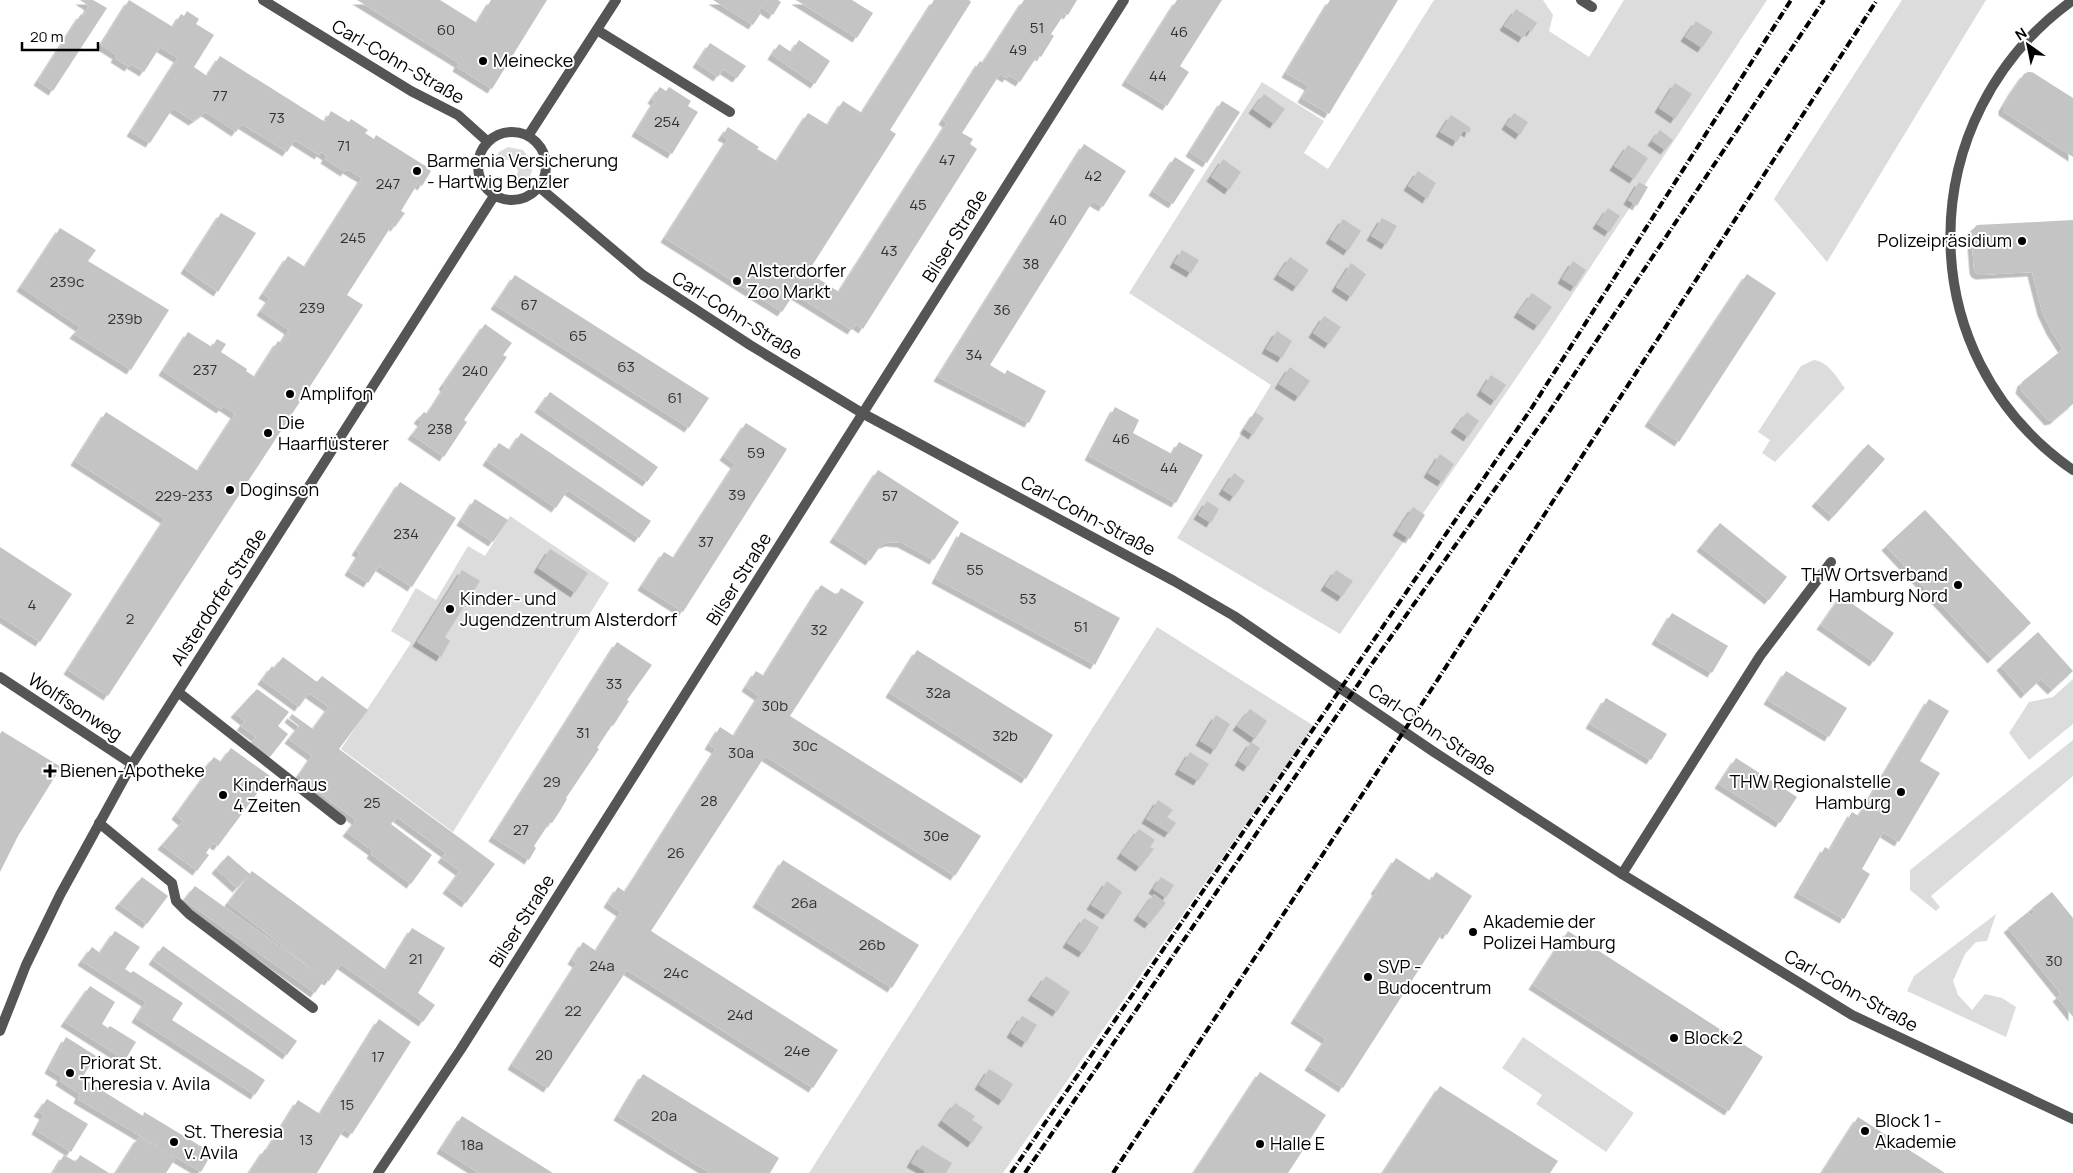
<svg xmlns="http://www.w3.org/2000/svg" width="2073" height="1173" font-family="Manrope,sans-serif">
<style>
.green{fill:#dcdcdc}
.building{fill:#c4c4c4;filter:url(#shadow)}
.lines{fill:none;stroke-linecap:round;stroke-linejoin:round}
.service{stroke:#555;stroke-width:10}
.minor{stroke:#555;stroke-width:10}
.tertiary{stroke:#555;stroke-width:10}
.rail{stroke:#000;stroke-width:4;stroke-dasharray:8 2.5 1 2.5;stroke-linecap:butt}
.poi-dot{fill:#000;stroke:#fff;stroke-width:2}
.labels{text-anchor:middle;stroke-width:4;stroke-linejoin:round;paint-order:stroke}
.number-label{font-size:15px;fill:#313131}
.poi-label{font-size:18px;fill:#000;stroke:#fff;text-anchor:start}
.street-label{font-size:18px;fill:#000;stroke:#fff}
</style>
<defs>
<filter id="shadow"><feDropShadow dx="-4.5" dy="4.5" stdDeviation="0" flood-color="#0004"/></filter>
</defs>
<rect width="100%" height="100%" fill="#fff"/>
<path class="green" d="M1434,0H1543L1553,15L1549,31L1589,57L1624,0H1767L1543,339L1340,634L1177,538L1271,385L1129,293L1262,82L1324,121L1304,153L1328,169Z
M1902,0H1986L1827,262L1774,199Z
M508,147L523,150L532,161C534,174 528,182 516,187L512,184L518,172C514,154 505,164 496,157L499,152Z
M1814,360C1829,362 1836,377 1845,388L1775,462L1762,453L1770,440L1758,432L1801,366Z
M510,516L609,583L453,832L341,749L411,643L391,631L416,588L436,600L468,546L485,556Z
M1157,627L1314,726L1003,1173H809Z
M2073,679V724L2029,760L2009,733L2029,702L2053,697Z
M2073,740V776L1931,896L1940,907L1936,911L1910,890V870Z
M1996,914L1987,941L1976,942L1965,954L1953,981L1958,995L1972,1010L1985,994L2002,998L2016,1007L2006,1037L1907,991L1914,976Z
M1523,1037L1634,1113L1606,1152L1536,1104L1542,1095L1502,1068Z"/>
<path class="building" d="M80,0H93L107,8L53,91L38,81L81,14L83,16L89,6Z
M129,0L173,27L181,14L184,16L187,11L199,19L196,24L214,35L194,67L207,76L220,56L325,122L331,111L349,122L351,119L368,130L365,133L374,139L376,135L427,167L426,168L431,171L422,186L418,183L401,211L405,213L395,227L392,225L347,295L363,305L108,696L68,670L165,519L75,461L106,412L198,471L235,414L223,406L221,409L163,371L188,332L212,347L217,339L226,344L221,352L247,369L246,371L255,377L278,341L281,343L289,330L261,311L270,298L263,294L288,256L305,267L362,178L347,169L345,172L325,159L327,156L321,152L319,155L295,140L287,152L242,124L236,132L206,112L193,121L173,108L150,143L131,132L178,58L160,47L144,72L131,64L129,67L115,58L117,55L101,45Z
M357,0H440L477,23L491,0H547L492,89L457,67L459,63Z
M713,0H778L781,2L773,15L761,7L758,11L761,13L753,25Z
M796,0H852L873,13L857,38Z
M934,0H969L971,2L890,130L896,134L808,272L839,292L947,123L943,120L965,85L980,61L983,63L1024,0H1077L1068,15L1065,13L1051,34L1054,36L1041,57L1038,55L1020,82L1009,75L1007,78L1000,74L962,133L973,139L970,144L977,149L863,329L856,324L852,330L794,294L782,312L665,238L728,139L722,136L728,127L759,147L757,149L777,161L808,113L828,125L843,101L862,113Z
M1177,0H1222L1180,66L1189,72L1167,106L1126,81Z
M1330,0H1398L1329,114L1302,98L1309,86L1286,73Z
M1516,9L1537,23L1531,32L1528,30L1523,38L1504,26Z
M1696,21L1713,32L1702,48L1685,37Z
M799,40L830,61L815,84L772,55L779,44L791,52Z
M710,43L746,66L737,78L723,69L718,77L697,63Z
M2028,72H2032L2073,98V157L2003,111V107L2013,90L2024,74Z
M1675,83L1692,94L1675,119L1659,108Z
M660,87L666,91L669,87L691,101L688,106L698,112L672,154L636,132L655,101L652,99Z
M1264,94L1285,109L1274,124L1253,109Z
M1222,101L1240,112L1207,163L1190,152Z
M1514,113L1528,122L1520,135L1506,125Z
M1451,115L1471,128L1469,133L1464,130L1457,142L1440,132Z
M1660,130L1673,140L1665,150L1652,141Z
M1084,144L1126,171L1103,207L1093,201L990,365L1005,374L1007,370L1046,391L1029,423L938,377Z
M1628,145L1648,158L1634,179L1614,166Z
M1175,157L1195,170L1173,204L1153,191Z
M1223,159L1241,172L1229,190L1211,177Z
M1418,171L1436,183L1427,199L1408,186Z
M1639,182L1648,187L1637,206L1628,200Z
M1608,208L1620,216L1609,232L1597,224Z
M221,213L256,233L218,292L185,269Z
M1382,218L1397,226L1386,245L1371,236Z
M1343,219L1361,231L1348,251L1330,239Z
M2073,220V404L2054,420L2049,421L2020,389L2022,382L2063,349L2051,330L2042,311L2032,272L1980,275L1976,273L1974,269L1971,231L1977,225Z
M60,228L96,250L88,261L169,310L131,370L74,334L80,327L21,287Z
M1182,250L1199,260L1191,273L1174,263Z
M1290,257L1309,270L1297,287L1278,275Z
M1573,261L1586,270L1575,287L1562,279Z
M1351,263L1366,274L1351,297L1336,287Z
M1747,274L1776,293L1679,442L1649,422Z
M515,275L709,398L689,428L495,305Z
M1532,293L1552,307L1538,326L1518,313Z
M1324,316L1341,327L1329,344L1313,333Z
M485,324L512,343L503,355L507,357L464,420L467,422L444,457L412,435L422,422L418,419L424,412L427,414L436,401L445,387L443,385Z
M1277,331L1292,341L1282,358L1266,349Z
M1290,367L1310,381L1299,397L1279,384Z
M1491,375L1506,385L1495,401L1481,391Z
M550,392L658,467L647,482L539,408Z
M1115,407L1139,420L1133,433L1172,454L1179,442L1203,455L1176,503L1089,456Z
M1255,412L1264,418L1253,435L1244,429Z
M1467,412L1479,421L1468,437L1455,428Z
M746,423L787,449L683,612L642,586L664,552L674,558L735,464L724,456Z
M521,433L651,521L639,538L568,490L556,508L487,461L499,443L510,450Z
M1868,444L1885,459L1833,517L1816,502Z
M1440,454L1454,464L1442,482L1428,473Z
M878,470L959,522L934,560L902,543L890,542L881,545L870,561L834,538Z
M1234,473L1245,481L1234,497L1223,490Z
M400,482L456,518L412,587L379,566L368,583L349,571L360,553L356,551Z
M475,499L508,520L493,542L461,521Z
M1207,501L1219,509L1211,523L1198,515Z
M1413,507L1425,515L1410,539L1397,531Z
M1925,510L2031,623L1992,659L1886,546Z
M1720,523L1787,577L1769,600L1701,547Z
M961,532L1120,618L1095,665L936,579Z
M0,547L72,594L40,642L0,616Z
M550,549L588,573L575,593L538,568Z
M462,570L480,581L445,637L450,641L441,657L417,642Z
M1336,570L1353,581L1342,597L1325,586Z
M821,585L837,595L841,588L864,602L790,716L981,836L955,876L765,756L651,931L838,1050L813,1088L627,970L548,1088L512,1065L577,963L572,960L583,942L596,951L621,912L608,903L618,887L625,892L637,874L716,749L709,745L720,727L734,736L759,696L746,687L756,671L764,676Z
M1841,596L1894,633L1874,662L1821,625Z
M1672,613L1728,646L1712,673L1656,640Z
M2038,632L2073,671L2052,690L2041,679L2025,694L2001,666Z
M617,642L652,665L627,700L629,701L613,726L612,725L597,748L599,749L566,798L567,799L560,811L552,823L550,822L534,846L536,848L529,860L493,837Z
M917,650L1053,735L1026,779L890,693Z
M283,657L317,682L322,676L368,710L339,749L495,864L466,903L447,889L460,871L442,858L446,853L397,817L391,824L432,855L411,884L371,854L373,851L347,832L356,820L313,788L314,786L299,775L312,756L289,739L299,726L289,718L292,714L313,729L329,707L309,693L299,707L262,680L272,666L274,668Z
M1786,671L1847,708L1829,737L1768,700Z
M257,689L289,712L278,726L288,734L270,757L251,743L256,737L241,726L245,721L235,713Z
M1606,698L1667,734L1651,760L1590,724Z
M1929,699L1949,711L1920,761L1940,773L1899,842L1883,832L1862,869L1870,874L1844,919L1798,893L1825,847L1830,850L1852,812L1859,816Z
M1250,709L1267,721L1255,739L1237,726Z
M1216,715L1230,724L1215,750L1200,741Z
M2,731L61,767L18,836L0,872V734Z
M1251,742L1260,748L1248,767L1239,761Z
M231,748L270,776L218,846L213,843L206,853L209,855L197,871L162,845L183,821L176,815L205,775L202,772L214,757L221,762Z
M1190,752L1209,764L1198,781L1179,770Z
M1736,758L1797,797L1780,823L1719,784Z
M1158,800L1173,810L1167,817L1176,823L1169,833L1146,819Z
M1139,829L1155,840L1150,847L1154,849L1140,867L1121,854Z
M228,855L250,874L237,888L216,869Z
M1396,858L1431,881L1436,872L1472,896L1447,935L1443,932L1343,1088L1309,1066L1326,1039L1295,1019L1377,891L1375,890Z
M783,860L919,945L892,988L757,903Z
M252,871L386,970L412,928L445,948L418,993L435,1005L423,1022L341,964L329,981L325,979L315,993L184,900L195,886L317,973L228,903Z
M142,877L168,896L147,924L119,904Z
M1161,877L1174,885L1166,898L1153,889Z
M1107,881L1122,892L1107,915L1091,905Z
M2052,892L2073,918V1017L2057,997L2061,994L2008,928L2028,912L2031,916L2035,912L2032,908Z
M1154,894L1166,903L1149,924L1138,916Z
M1084,918L1099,927L1083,953L1067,943Z
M115,931L140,947L125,969L131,973L133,971L183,1003L172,1020L265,1080L255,1095L136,1018L146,1002L82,961L92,947L100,953Z
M1568,931L1763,1057L1729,1111L1533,985Z
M163,946L297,1041L287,1055L153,960Z
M1046,976L1070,992L1057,1012L1032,996Z
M90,986L115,1002L102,1024L108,1028L110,1026L136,1042L125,1060L65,1022Z
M1022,1016L1037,1025L1026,1043L1011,1033Z
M379,1019L411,1042L352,1134L344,1129L317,1173H249L265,1149L267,1150L298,1100L320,1114Z
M66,1037L96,1056L82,1078L143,1116L144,1112L212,1153L201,1172L78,1099L80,1094L60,1081L62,1077L49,1069Z
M989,1069L1013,1084L1003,1101L979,1085Z
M1260,1072L1326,1115L1288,1173H1194Z
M643,1074L779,1158L770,1173H710L618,1116Z
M1440,1086L1558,1161L1550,1173H1383Z
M47,1099L88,1124L71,1152L36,1130L44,1115L38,1112Z
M955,1103L975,1116L972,1120L983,1127L972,1143L942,1121Z
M462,1116L503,1142L553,1173H479L441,1149Z
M1858,1117L1945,1173H1822Z
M139,1137L175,1159L166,1173H116Z
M922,1145L952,1163L946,1173H924L925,1171L911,1163Z
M64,1155L76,1162L80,1155L109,1173H53Z"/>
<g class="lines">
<path class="service" d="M2073,0C1911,116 1908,356 2073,470
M597,30L730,112
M178,692L341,820
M99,823L172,883L176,901L189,914L313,1008"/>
<path class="minor" d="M1581,0L1592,7
M0,677L132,764
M1622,874L1760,656L1831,562
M378,1173L461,1049L1124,0"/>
<path class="tertiary" d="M263,0L411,91L458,115L488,142
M478 166a34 34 0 1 1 68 0a34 34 0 1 1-68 0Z
M528,136L616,0
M539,187L643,275L750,345L862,413L1174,581L1234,616L1434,752L1622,874L1852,1015L2073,1119
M0,1031L26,965L60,895L132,764L494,196"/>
<path class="rail" d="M1011,1173L1531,409L1791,0
M1025,1173L1376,658L1545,418L1824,0
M1113,1173L1429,693L1877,0"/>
</g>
<g class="poi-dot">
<circle cx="483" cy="61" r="5"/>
<circle cx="417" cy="171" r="5"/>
<circle cx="2022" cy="241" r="5"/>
<circle cx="737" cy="281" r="5"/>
<circle cx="290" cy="394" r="5"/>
<circle cx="268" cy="433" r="5"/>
<circle cx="230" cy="490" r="5"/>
<circle cx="1958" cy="585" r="5"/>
<circle cx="450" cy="609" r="5"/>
<path d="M47.5 763.5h5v5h5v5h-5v5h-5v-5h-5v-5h5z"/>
<circle cx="1901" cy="792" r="5"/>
<circle cx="223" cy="795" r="5"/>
<circle cx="1473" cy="932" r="5"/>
<circle cx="1368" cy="977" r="5"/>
<circle cx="1674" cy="1038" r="5"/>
<circle cx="70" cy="1073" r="5"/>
<circle cx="1865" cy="1131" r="5"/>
<circle cx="174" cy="1142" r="5"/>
<circle cx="1260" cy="1144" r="5"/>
</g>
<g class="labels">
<g class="number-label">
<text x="1037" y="33">51</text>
<text x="446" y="35">60</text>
<text x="1179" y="37">46</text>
<text x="1018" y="55">49</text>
<text x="1158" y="81">44</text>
<text x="220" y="101">77</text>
<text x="277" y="123">73</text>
<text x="667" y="127">254</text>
<text x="344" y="151">71</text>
<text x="947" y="165">47</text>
<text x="1093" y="181">42</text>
<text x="388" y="189">247</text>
<text x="918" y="210">45</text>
<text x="1058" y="225">40</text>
<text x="353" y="243">245</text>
<text x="889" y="256">43</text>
<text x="1031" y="269">38</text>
<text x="67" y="287">239c</text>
<text x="529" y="310">67</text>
<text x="312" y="313">239</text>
<text x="1002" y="315">36</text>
<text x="125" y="324">239b</text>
<text x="578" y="341">65</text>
<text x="974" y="360">34</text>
<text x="626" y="372">63</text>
<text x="205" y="375">237</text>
<text x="475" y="376">240</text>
<text x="675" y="403">61</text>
<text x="440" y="434">238</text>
<text x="1121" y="444">46</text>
<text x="756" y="458">59</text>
<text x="1169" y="473">44</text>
<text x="737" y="500">39</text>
<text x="184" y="501">229-233</text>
<text x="890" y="501">57</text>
<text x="406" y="539">234</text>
<text x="706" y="547">37</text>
<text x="975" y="575">55</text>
<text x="1028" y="604">53</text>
<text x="32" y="610">4</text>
<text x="130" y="624">2</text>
<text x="1081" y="632">51</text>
<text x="819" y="635">32</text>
<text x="614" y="689">33</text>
<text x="938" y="698">32a</text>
<text x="775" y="711">30b</text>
<text x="583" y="738">31</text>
<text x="1005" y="741">32b</text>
<text x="805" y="751">30c</text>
<text x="741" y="758">30a</text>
<text x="552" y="787">29</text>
<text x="709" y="806">28</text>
<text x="372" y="808">25</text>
<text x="521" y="835">27</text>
<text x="936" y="841">30e</text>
<text x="676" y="858">26</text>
<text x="804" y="908">26a</text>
<text x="872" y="950">26b</text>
<text x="416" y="964">21</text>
<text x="2054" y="966">30</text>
<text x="602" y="971">24a</text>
<text x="676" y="978">24c</text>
<text x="573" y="1016">22</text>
<text x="740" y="1020">24d</text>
<text x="797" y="1056">24e</text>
<text x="544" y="1060">20</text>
<text x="378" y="1062">17</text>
<text x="347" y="1110">15</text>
<text x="664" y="1121">20a</text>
<text x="306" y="1145">13</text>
<text x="472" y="1150">18a</text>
</g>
<g class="poi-label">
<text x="493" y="67">Meinecke</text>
<text x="427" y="167">Barmenia Versicherung<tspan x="427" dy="21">- Hartwig Benzler</tspan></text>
<text x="2012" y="247" text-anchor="end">Polizeipräsidium</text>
<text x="747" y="277">Alsterdorfer<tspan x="747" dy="21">Zoo Markt</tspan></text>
<text x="300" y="400">Amplifon</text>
<text x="278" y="429">Die<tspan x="278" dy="21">Haarflüsterer</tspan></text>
<text x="240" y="496">Doginson</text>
<text x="1948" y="581" text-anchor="end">THW Ortsverband<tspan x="1948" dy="21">Hamburg Nord</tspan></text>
<text x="460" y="605">Kinder- und<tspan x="460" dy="21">Jugendzentrum Alsterdorf</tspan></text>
<text x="60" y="777">Bienen-Apotheke</text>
<text x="1891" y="788" text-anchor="end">THW Regionalstelle<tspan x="1891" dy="21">Hamburg</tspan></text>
<text x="233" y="791">Kinderhaus<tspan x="233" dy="21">4 Zeiten</tspan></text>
<text x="1483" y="928">Akademie der<tspan x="1483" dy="21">Polizei Hamburg</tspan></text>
<text x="1378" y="973">SVP -<tspan x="1378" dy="21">Budocentrum</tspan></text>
<text x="1684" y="1044">Block 2</text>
<text x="80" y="1069">Priorat St.<tspan x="80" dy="21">Theresia v. Avila</tspan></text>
<text x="1875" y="1127">Block 1 -<tspan x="1875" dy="21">Akademie</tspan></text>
<text x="184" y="1138">St. Theresia<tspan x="184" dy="21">v. Avila</tspan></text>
<text x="1270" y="1150">Halle E</text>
</g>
<g class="street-label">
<text transform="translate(398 62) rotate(30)" y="6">Carl-Cohn-Straße</text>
<text transform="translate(955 236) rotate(-58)" y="6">Bilser Straße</text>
<text transform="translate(737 316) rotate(32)" y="6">Carl-Cohn-Straße</text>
<text transform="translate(1088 516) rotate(28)" y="6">Carl-Cohn-Straße</text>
<text transform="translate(739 579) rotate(-58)" y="6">Bilser Straße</text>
<text transform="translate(219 597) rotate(-57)" y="6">Alsterdorfer Straße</text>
<text transform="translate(75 707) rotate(33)" y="6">Wolffsonweg</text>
<text transform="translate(1432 730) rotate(34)" y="6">Carl-Cohn-Straße</text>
<text transform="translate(522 921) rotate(-58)" y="6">Bilser Straße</text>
<text transform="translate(1851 991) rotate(29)" y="6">Carl-Cohn-Straße</text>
</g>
</g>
<g transform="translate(2028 45) rotate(327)" stroke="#ffffff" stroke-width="4" paint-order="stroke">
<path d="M0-4L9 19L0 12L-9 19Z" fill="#000000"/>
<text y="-8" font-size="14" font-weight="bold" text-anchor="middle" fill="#000000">N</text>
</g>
<path d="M22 42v8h76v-8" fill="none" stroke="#000000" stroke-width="2.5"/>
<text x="30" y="42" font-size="15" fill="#000000" stroke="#ffffff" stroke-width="4" paint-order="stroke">20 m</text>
</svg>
